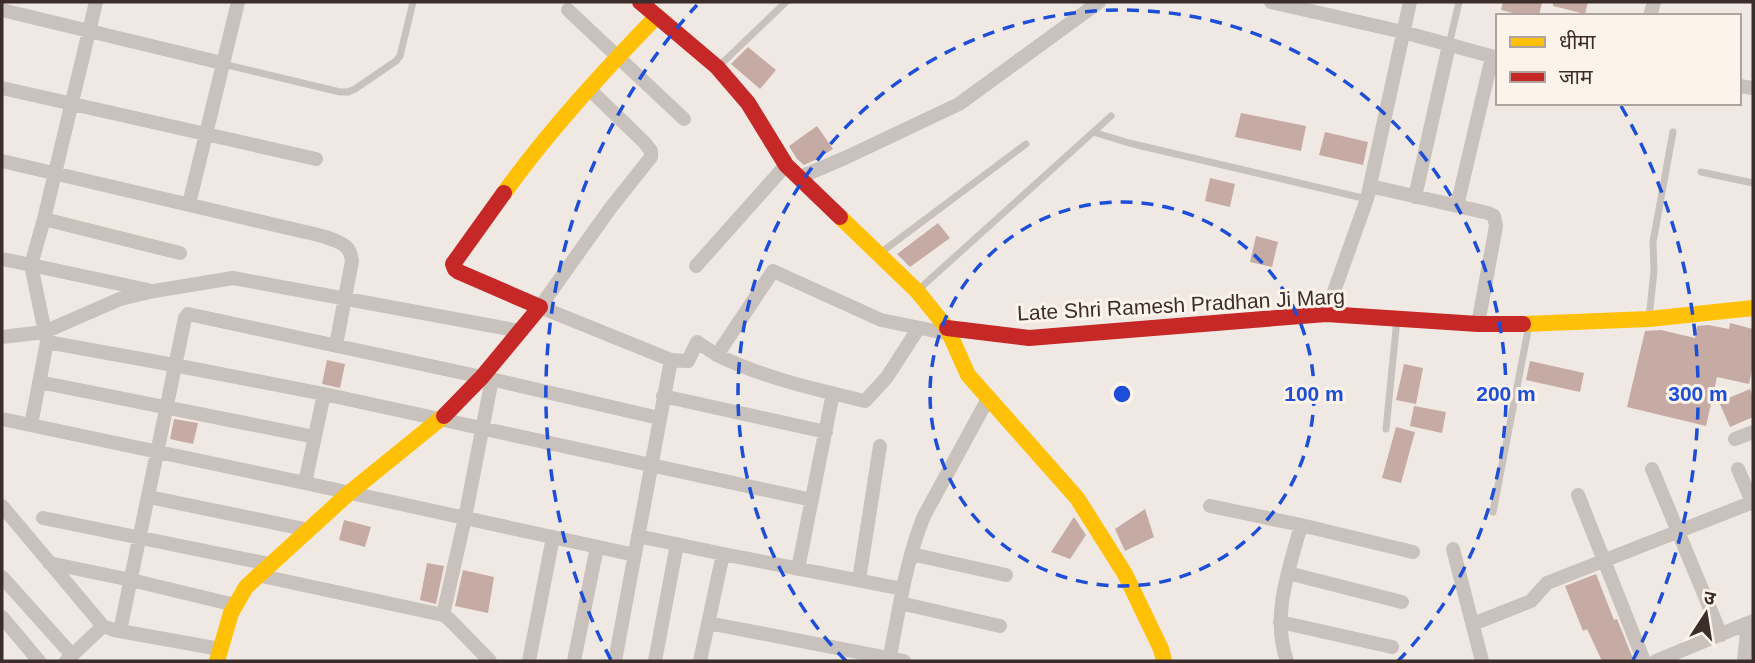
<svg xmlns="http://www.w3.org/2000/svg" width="1755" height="663" font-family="Helvetica,'Noto Sans Devanagari',sans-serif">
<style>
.building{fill:#c5aba3}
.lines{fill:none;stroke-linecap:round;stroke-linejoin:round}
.lane{stroke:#c9c1bc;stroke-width:7}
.street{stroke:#c9c1bc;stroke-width:14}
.slow{stroke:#ffc107;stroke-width:16}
.jam{stroke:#c62828;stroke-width:16}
.ring{fill:none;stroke:#1d4ed8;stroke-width:3.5;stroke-dasharray:12 9}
.labels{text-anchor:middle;stroke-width:6;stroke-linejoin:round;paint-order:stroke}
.street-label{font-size:21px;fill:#3b2d29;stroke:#fcf3eb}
.centre{fill:#1d4ed8;stroke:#fcf3eb;stroke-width:3.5}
.ring-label{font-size:21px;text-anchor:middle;font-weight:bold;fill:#1d4ed8;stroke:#fcf3eb;stroke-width:6;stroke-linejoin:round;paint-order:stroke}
</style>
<rect width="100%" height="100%" fill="#f0e9e3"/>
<path class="building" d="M1503,2H1542L1539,16H1525L1501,10Z
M1553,2H1588L1585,14L1553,6Z
M748,47L776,70L760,89L731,64Z
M1241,113L1306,126L1301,151L1235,137Z
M817,126L833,149L817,159L804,165L797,159L789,146Z
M1325,132L1368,142L1363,165L1319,155Z
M1210,178L1235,184L1230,207L1205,201Z
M938,223L950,238L910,267L897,254Z
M1256,236L1278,242L1272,267L1250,262Z
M1730,323L1753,329V366L1749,384L1717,377L1706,426L1627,407L1645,331L1661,330L1695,338L1697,326L1708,325L1729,329Z
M327,360L345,364L340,388L322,384Z
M1530,361L1584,373L1580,392L1526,380Z
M1404,364L1423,368L1416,404L1396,400Z
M1750,389L1753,397V417L1730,427L1719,402Z
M1414,406L1446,412L1442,433L1410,426Z
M174,419L198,423L193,444L170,439Z
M1396,427L1415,432L1401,483L1382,478Z
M1145,509L1154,537L1125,551L1115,529Z
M1074,517L1086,535L1070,559L1051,552Z
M344,520L371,527L365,547L339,540Z
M427,563L444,566L436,604L420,600Z
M463,570L494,577L488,613L455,606Z
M1596,574L1614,620L1617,619L1634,661H1602L1587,629L1583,631L1565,586Z"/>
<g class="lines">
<path class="lane" d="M1449,45L1459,2
M223,64L340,92H348L355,89L396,61L400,56L413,2
M718,67L786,2
M1093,132L1129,143L1367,199
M1701,172L1753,183
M879,254L1026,144
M917,291L1111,116
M1649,318L1654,271L1653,242L1673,132
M1386,429L1397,319
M1493,512L1529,325"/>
<path class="street" d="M1271,2L1403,32L1498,58
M2,10L222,63
M568,10L684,119
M1650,16L1654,2
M1739,86L1753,88
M2,88L316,159
M589,89L645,143L651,151V157L609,210L540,307L671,360L688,361L697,342L717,355L773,271L881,320L950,334
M2,161L301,231C314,234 335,238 345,246C350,249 351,256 352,261L336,345
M798,178L847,157L959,104L1099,2
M1370,186L1488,213L1494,216L1496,226L1478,324
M1415,197L1449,45
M189,204L238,2
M1457,206L1492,57
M44,219L180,253
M2,259L31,265L44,219L96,2
M696,266L786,165
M1326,314L1367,199L1410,2
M2,337L44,332L120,299L154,291L233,278L520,331
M47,342L174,365L324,394L812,500
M717,355C764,378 814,389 865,401L887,377L918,329
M39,382L315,437
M663,396L826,432
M2,419L305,483L635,555
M31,425L47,342L31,265L148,290
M1735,439L1753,432
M1652,469L1721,635
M1738,469L1753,504
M305,483L324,394
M1578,495L1644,661
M149,497L309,530
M2,506L103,626L114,630L220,649
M1210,506L1301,525C1289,570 1271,615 1287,661
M43,518L269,564
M1301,525L1413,552
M638,536L723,554L903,589
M1453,549L1482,661
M911,554L1006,575
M49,563L131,580L235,605
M798,569L833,393
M1288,573L1402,602
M257,575L443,615L449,619L490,661
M2,577L72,655
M859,580L880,446
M900,603L1000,626
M443,615L465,518L492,379
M2,617L39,661
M1280,622L1392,647
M708,623L904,661
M1473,624L1531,601L1547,583L1753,502
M120,631L185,318L188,314L482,377L659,418
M66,661L103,626
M529,661L553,537
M574,661L597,547
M615,661L671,360
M655,661L677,544
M700,661L723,554
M889,661C899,612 905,562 924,516L989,397
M1656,661L1753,621
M1744,661L1748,623"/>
<path class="slow" d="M504,193C550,129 603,72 657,16
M840,217L917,291L947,328L968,375L1077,498L1125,574L1161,649L1164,661
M1523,324L1649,319L1753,308
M217,661L231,613L246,587L349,493L444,416"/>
<path class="jam" d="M640,2L717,67L748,103L786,165L840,217
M947,328L1029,338L1326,314L1478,324H1523
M444,416L482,377L540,307L459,272L455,269L453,264L504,193"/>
</g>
<g class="ring">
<circle cx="1122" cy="394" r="192"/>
<path d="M846 661A384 384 0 1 1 1398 661"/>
<path d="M611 660A576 576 0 0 1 697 5M1621 106A576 576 0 0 1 1633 660"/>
</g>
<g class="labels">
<g class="street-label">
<text transform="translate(1181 305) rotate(-3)" y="7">Late Shri Ramesh Pradhan Ji Marg</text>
</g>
</g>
<circle cx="1122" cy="394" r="10" class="centre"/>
<g class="ring-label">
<text x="1314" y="401">100 m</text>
<text x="1506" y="401">200 m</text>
<text x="1698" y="401">300 m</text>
</g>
<rect width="1755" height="663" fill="none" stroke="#3b2d29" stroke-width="7"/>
<rect x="1496" y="14" width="245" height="91" fill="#fcf3eb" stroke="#afa49d" stroke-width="2"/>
<rect x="1510" y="37" width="35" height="10" fill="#ffc107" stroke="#afa49d" stroke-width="2"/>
<text x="1559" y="49" font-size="21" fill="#3b2d29">धीमा</text>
<rect x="1510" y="72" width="35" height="10" fill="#c62828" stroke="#afa49d" stroke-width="2"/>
<text x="1559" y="84" font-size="21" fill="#3b2d29">जाम</text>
<g transform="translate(1706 614) rotate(12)" stroke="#fcf3eb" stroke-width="5" paint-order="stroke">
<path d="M0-5L12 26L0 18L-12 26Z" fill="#3b2d29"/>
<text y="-10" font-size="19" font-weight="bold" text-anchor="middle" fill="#3b2d29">उ</text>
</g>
</svg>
